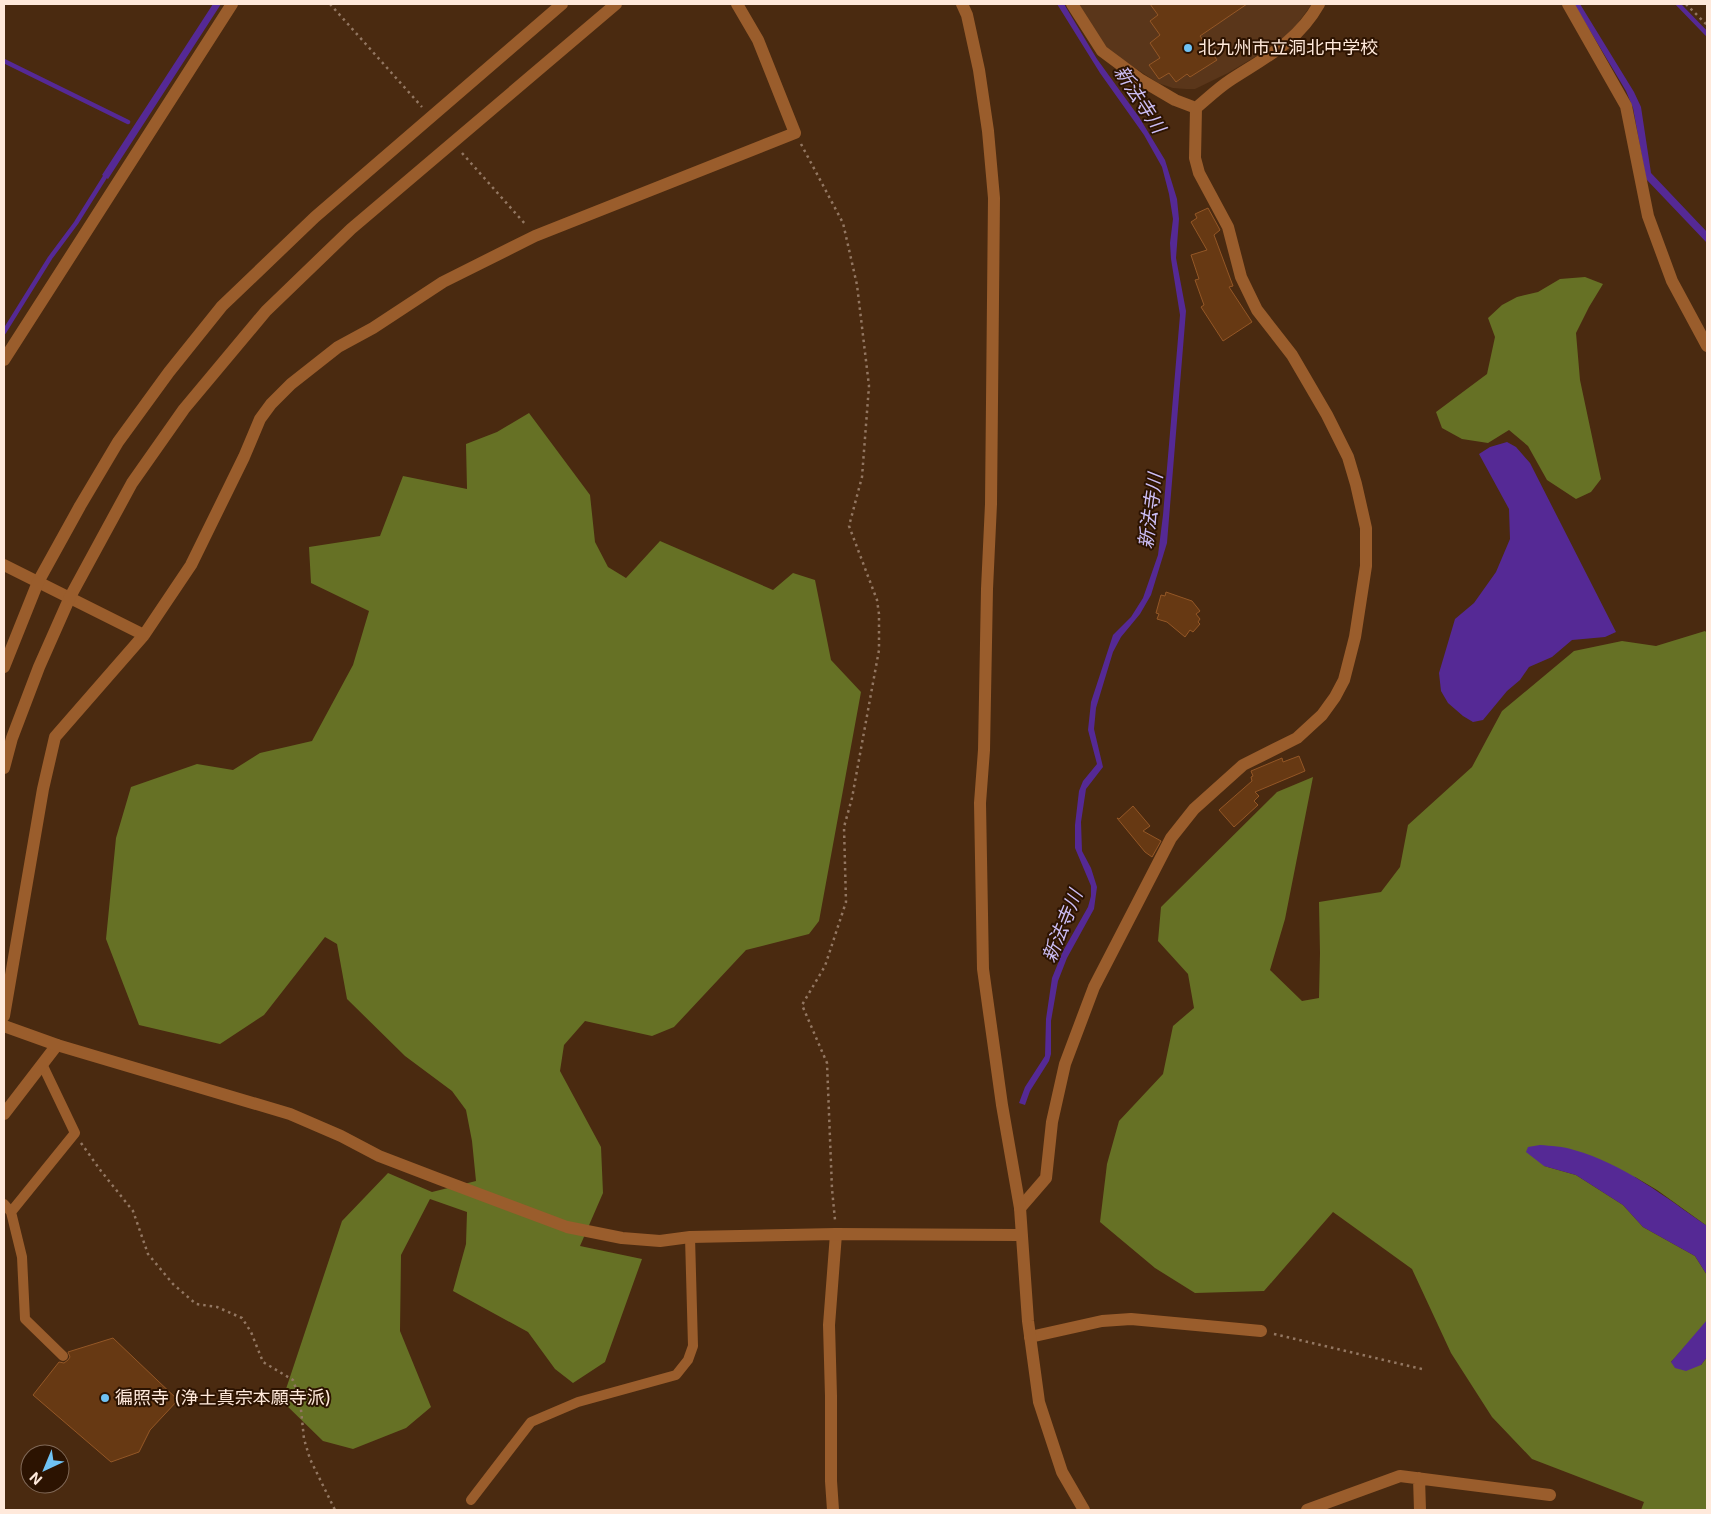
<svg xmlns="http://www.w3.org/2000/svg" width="1711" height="1514" font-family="Inter,'Noto Sans JP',sans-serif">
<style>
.built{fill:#5a361a}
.forest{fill:#667125}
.water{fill:#552995}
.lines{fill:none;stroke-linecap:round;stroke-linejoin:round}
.stream{stroke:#552995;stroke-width:4.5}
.building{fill:#673913;stroke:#945726}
.path{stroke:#937762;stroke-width:2.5;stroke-dasharray:2.5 4;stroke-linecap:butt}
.service{stroke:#9a5d2c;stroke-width:10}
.minor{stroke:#9a5d2c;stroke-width:12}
.tertiary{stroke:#9a5d2c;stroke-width:12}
.poi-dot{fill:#6fc2f4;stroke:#2c1301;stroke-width:2}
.labels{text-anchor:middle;stroke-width:4;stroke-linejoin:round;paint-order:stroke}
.poi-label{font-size:18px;fill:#ffe9db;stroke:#2c1301;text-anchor:start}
.water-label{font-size:19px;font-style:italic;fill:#ccbef5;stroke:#2c1301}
</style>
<rect width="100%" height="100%" fill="#4a2a10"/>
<path class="built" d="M1078,4H1312L1292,31L1275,45L1228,73L1195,89H1186L1173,88L1158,83L1109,51Z"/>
<path class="forest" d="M1585,277L1603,284L1589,307L1576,333L1580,380L1601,479L1591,492L1576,499L1547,480L1528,446L1509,430L1488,443L1462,439L1442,428L1436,412L1487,374L1495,337L1488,318L1502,305L1517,297L1538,292L1560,279Z
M529,413L590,495L595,542L608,567L626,578L660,541L773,590L793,573L815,580L831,660L861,692L819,921L809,934L746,950L674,1027L652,1036L585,1021L564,1045L560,1071L601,1147L603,1193L580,1246L642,1259L605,1362L573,1383L555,1369L528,1332L453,1291L466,1244L467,1212L430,1199L401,1255L400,1331L431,1407L406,1428L353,1449L323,1441L282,1401L342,1221L388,1173L432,1192L476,1181L472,1141L466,1110L452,1091L405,1056L347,999L337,944L325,937L264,1015L220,1044L139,1025L106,939L116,838L131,787L197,764L233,770L260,753L312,741L353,665L369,611L311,583L309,547L380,536L403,476L467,489L466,444L497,432Z
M1705,631L1707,633V1226L1657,1190L1635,1177L1544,1166L1576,1175L1623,1205L1643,1227L1695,1256L1707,1275V1322L1671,1362L1701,1365L1707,1357V1510H1641L1644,1502L1532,1459L1492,1417L1451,1353L1412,1269L1333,1212L1264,1291L1195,1293L1155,1268L1100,1222L1107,1164L1119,1121L1163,1074L1173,1026L1194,1008L1188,974L1158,941L1161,907L1277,792L1313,777L1285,919L1270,970L1302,1001L1319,998L1320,953L1319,902L1381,892L1400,867L1408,825L1472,767L1502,711L1574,651L1622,641L1656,646Z"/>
<path class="water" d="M213,4H221L108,179L102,175Z
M1057,4H1064L1097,59L1139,117L1165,160L1177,199L1179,219L1176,258L1186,311L1167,543L1151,595L1140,614L1121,637L1113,652L1096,708L1094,729L1103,767L1086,789L1081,822L1082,851L1091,868L1097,887L1094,909L1067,958L1058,981L1051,1021V1054L1049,1061L1030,1091L1025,1105L1019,1103L1025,1087L1045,1056L1046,1019L1052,978L1063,951L1088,907L1091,896V886L1075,848V825L1079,791L1083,781L1097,764L1088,730L1091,702L1113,635L1131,617L1143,598L1158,555L1163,515L1180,315L1171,259L1170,243L1173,219L1169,194L1162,167L1144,135L1100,73Z
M1574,4H1580L1634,92L1641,107L1651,173L1707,232V243L1646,179L1633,108L1626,91Z
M1507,442L1516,447L1530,463L1616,632L1605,637L1572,640L1552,657L1529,667L1520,680L1507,691L1483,720L1473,722L1463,716L1448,703L1441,691L1439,673L1455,619L1474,603L1496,572L1510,539L1509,509L1479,454L1490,447Z
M1540,1145C1551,1146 1563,1146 1574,1150C1624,1164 1665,1197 1707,1226V1275L1695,1256L1643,1227L1623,1205L1576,1175L1544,1166L1526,1152L1528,1147Z
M1707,1320V1357L1701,1365L1686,1371L1675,1368L1671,1362Z"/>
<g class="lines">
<path class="stream" d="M1678,4L1707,34
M4,61L128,122
M4,332L50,258L76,223L108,172"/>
</g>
<path class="building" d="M1150,4H1247L1200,36L1217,60L1190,77L1187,74L1176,82L1169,73L1159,79L1149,65L1160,58L1150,43L1160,35L1150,21L1158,15Z
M1208,208L1220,230L1214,235L1233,286L1229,287L1252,322L1223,341L1201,307L1204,305L1195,280L1199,279L1191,255L1207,250L1191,222L1197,218L1195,214Z
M1166,592L1192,601L1200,611L1196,614L1200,619L1198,622L1200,624L1193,632L1190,630L1185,637L1167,622L1157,619L1159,614L1156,613L1161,595L1165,596Z
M1299,756L1305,771L1255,792L1259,796L1254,801L1258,805L1234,827L1219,810L1252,781L1251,777L1253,776L1251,771L1282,758L1283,762Z
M1133,806L1150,826L1143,831L1161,841L1152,857L1145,852L1117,818L1119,819Z
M113,1338L178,1400L150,1430L139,1452L111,1462L33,1395L59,1362L64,1363L68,1360L70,1357L68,1352Z"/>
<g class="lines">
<path class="path" d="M330,4L422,107
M1686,4L1707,25
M801,144L843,223L857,285L869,386L862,477L849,526L877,600L879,614V650L852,798L844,827L846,902L825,966L802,1005L827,1063L832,1189L835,1220
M462,153L526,225
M81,1143L101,1171L133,1211L148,1254L173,1284L196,1304L217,1307L242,1318L251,1332L263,1362L293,1380L300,1400L304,1439L310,1459L335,1510
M1274,1334L1422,1369"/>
<path class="service" d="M4,1204L11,1212L75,1133L42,1064
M11,1212L22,1257L25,1319L63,1356
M471,1500L531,1422L578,1402L676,1375L688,1360L693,1346L690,1237"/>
<path class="minor" d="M1072,4L1102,51L1141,80L1175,100L1196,108
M1568,4L1626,106L1648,216L1672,281L1707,346
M4,565L144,635
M4,1016L43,789L55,737L144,635L191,565L244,457L260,419L271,404L291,384L338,347L373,328L443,282L535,236L795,133L758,40L737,4
M4,1114L57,1045
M1020,1208L1046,1178L1052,1122L1065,1064L1094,987L1171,838L1194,809L1243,765L1297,738L1322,715L1335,697L1344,680L1355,637L1366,566V528L1356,484L1348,457L1327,415L1292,355L1257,310L1241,277L1228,227L1199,173L1195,158L1196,108C1207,99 1217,89 1229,81C1264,58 1297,43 1319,4
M1030,1337L1102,1321L1131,1319L1261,1331
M1419,1478L1420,1510
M833,1510L831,1481V1396L829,1325L836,1234
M1307,1510L1400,1476L1550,1495"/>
<path class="tertiary" d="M962,4L967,15L979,70L988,131L994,198L991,504L987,589L984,750L980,803L983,969L1002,1105L1020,1208L1028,1321L1039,1402L1062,1472L1084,1510
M4,360L232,4
M4,667L38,582L80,506L118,442L169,372L222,306L315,217L562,4
M4,768L12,738L39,667L70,597L132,483L184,409L266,311L351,229L616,4
M4,1026L57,1045L290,1114L341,1136L379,1156L439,1179L567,1227L622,1238L660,1241L690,1237L836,1234L1022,1235"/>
</g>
<g class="poi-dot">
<circle cx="1188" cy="48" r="5"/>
<circle cx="105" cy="1398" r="5"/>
</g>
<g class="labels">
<g class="poi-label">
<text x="1198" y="54">北九州市立洞北中学校</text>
<text x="115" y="1404">徧照寺 (浄土真宗本願寺派)</text>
</g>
<g class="water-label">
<text transform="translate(1140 99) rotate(57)" y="7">新法寺川</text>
<text transform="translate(1150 511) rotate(-82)" y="7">新法寺川</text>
<text transform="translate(1062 926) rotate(-68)" y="7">新法寺川</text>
</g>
</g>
<rect width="1711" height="1514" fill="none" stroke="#ffe9db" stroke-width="10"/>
<g transform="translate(45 1469) rotate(224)"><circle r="24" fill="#2c1301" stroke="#806958"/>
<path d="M0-4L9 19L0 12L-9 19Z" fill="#6fc2f4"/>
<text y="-8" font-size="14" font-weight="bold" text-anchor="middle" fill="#ffe9db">N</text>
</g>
</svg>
